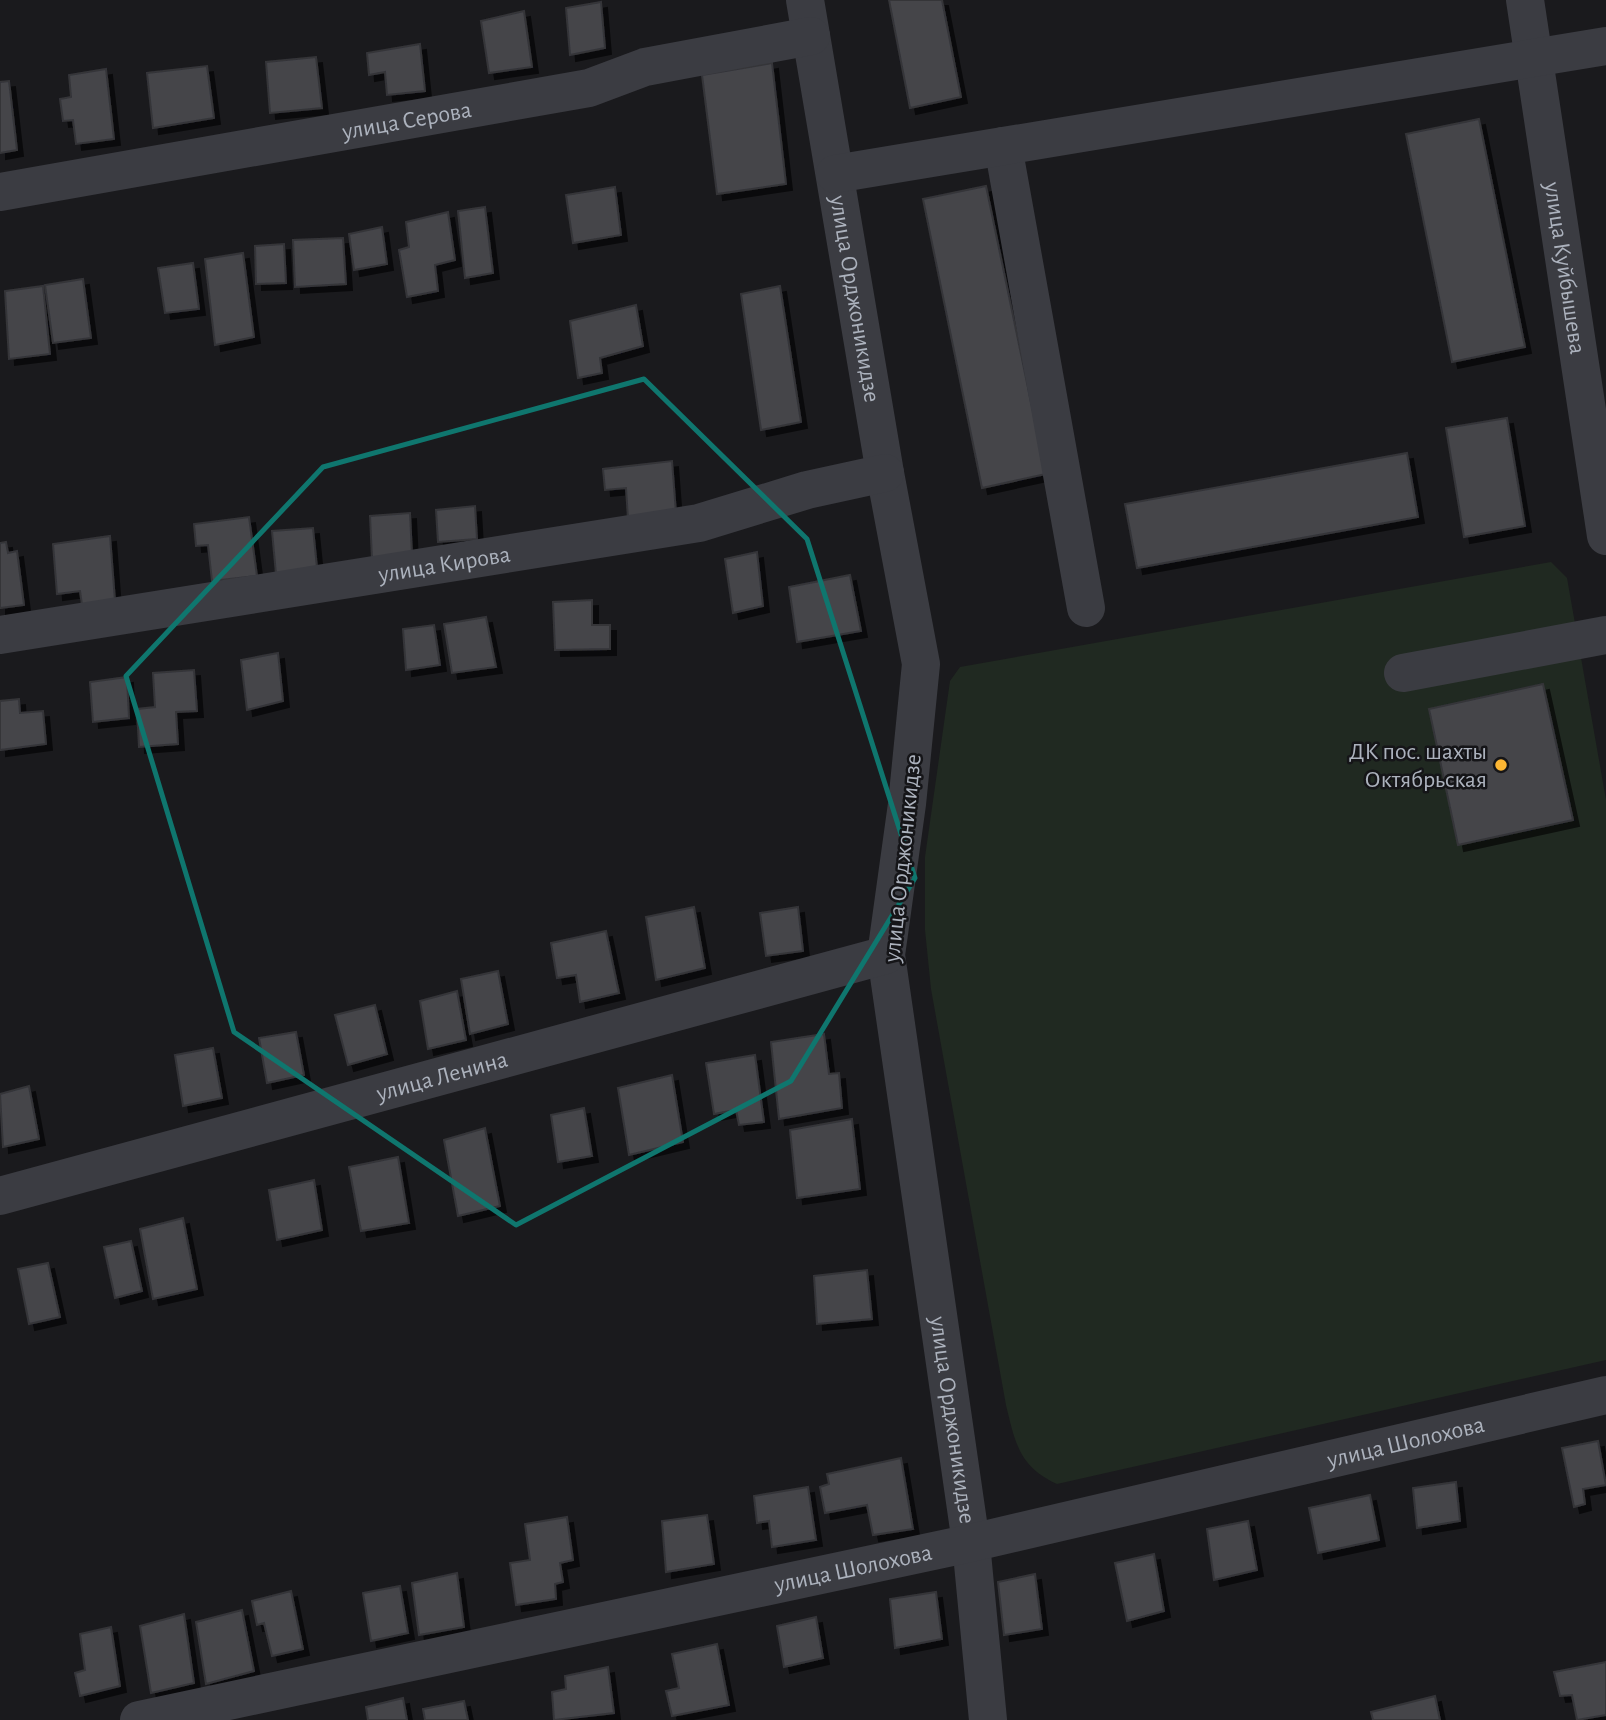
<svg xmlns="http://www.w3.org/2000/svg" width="1606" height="1720" font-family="'Alegreya Sans',sans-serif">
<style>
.green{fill:#202921}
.building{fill:#44454a;stroke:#343439;stroke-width:2;filter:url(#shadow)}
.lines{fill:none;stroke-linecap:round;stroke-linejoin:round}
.minor{stroke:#3b3c42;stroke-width:38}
.marked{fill:none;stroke:#0f766e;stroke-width:5;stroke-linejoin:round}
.poi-dot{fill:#fcb633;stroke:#151518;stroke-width:2.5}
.labels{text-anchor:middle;stroke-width:5;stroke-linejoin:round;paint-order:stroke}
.street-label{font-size:24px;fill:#acb2bd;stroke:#151518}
.poi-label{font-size:24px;fill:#acb2bd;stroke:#151518;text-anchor:end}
</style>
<defs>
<filter id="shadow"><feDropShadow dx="6" dy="6" stdDeviation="0" flood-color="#0009"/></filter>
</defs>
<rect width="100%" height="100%" fill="#1a1a1d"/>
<path class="green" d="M1551,562L1567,578L1606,800V1360L1057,1484C1019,1467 1015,1442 1006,1405L931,989L925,930V857L950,681L960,667Z"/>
<path class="building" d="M889,0H942L961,97L910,108Z
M601,2L605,48L570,55L566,8Z
M524,11L532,67L489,73L481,21Z
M420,44L425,91L387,95L385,72L369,75L367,53Z
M316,57L322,108L270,113L266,62Z
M772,63L786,184L717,194L702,75Z
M207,66L214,118L153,128L147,73Z
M106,69L114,139L76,144L73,120L63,121L60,99L71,97L69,75Z
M9,81L17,150L0,153V82Z
M1479,119L1525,347L1452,362L1406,134Z
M986,186L1046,474L982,488L923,199Z
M615,187L621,235L573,243L566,195Z
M485,207L493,273L465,278L458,211Z
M448,212L455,260L435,265L438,291L407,297L399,250L409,247L406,222Z
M382,227L387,264L354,270L349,234Z
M343,238L346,284L295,287L293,240Z
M284,244L286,283L256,284L255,246Z
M243,253L254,337L215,345L205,259Z
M193,263L199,309L165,313L158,268Z
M83,279L91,338L53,343L45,285Z
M43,286L50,354L9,359L5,291Z
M780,286L801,422L761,430L741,294Z
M636,305L643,346L600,358L602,373L578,378L570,321Z
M1507,418L1525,526L1464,537L1446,428Z
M1407,453L1418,517L1137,568L1125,504Z
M672,461L676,513L628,519L626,488L605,490L603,469Z
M475,506L477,539L438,542L436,510Z
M410,513L412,555L372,559L370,516Z
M249,517L257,576L212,581L208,545L196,546L194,524Z
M313,528L317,568L276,574L272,531Z
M110,536L115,601L82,605L80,591L57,594L53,544Z
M6,542L8,553L17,551L24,605L0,608V543Z
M757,552L763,606L733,613L725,559Z
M850,575L861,631L797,642L789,587Z
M592,600V625H610V649L555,650L553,602Z
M486,617L496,667L452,673L444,624Z
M434,625L440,665L406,670L403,629Z
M278,653L283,701L247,710L241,660Z
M194,670L197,711L176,712L178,744L139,747L137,709L155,707L153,673Z
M127,677L129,718L93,722L90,682Z
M1543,684L1573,820L1458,845L1429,709Z
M19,699L20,713L43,711L46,744L0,750V701Z
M694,907L705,968L656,980L646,917Z
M798,907L803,951L766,956L760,913Z
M606,931L619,993L580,1002L576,975L557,978L551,943Z
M498,971L508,1024L470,1034L461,979Z
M457,991L466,1040L428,1049L420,1001Z
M375,1005L387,1054L348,1065L335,1015Z
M296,1032L304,1075L267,1083L259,1038Z
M824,1034L829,1074L839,1073L842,1108L779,1119L771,1042Z
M213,1048L222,1098L183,1106L175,1055Z
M755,1055L764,1122L739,1125L736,1110L714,1114L706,1063Z
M672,1075L683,1142L629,1155L618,1088Z
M29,1086L39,1139L3,1147L0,1094Z
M584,1108L592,1156L558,1162L551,1115Z
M852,1119L860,1189L797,1198L790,1130Z
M485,1128L500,1206L458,1216L444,1140Z
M398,1157L409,1223L361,1231L349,1167Z
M314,1180L322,1230L277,1240L269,1190Z
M183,1218L197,1289L153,1299L140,1229Z
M131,1241L142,1291L115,1298L104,1247Z
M48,1263L60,1317L29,1324L18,1269Z
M867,1270L872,1319L817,1324L814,1276Z
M1598,1441L1606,1485L1583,1489L1585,1504L1574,1507L1562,1448Z
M901,1458L913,1529L873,1535L867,1505L825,1513L820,1487L829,1484L827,1474Z
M1456,1482L1460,1521L1417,1528L1413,1488Z
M808,1487L816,1540L772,1547L769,1521L757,1523L754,1496Z
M1370,1495L1379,1540L1318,1553L1309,1508Z
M707,1515L714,1564L666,1572L662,1521Z
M567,1517L573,1560L560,1563L563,1582L555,1584L556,1599L516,1605L510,1563L530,1560L525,1524Z
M1248,1521L1257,1570L1214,1580L1207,1529Z
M1154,1554L1164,1611L1127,1621L1115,1563Z
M457,1573L464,1627L419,1635L412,1583Z
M1035,1574L1042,1629L1004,1635L998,1582Z
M400,1586L408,1633L371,1641L363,1593Z
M291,1591L303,1649L272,1656L264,1623L257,1625L252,1601Z
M936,1592L942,1639L895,1648L890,1599Z
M242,1610L254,1671L206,1684L196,1622Z
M184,1614L194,1683L151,1693L140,1626Z
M816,1617L823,1658L784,1667L777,1626Z
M111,1627L120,1686L80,1696L75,1673L85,1670L80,1634Z
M717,1644L729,1705L672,1716L666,1691L679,1688L672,1654Z
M1606,1662V1715L1577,1720L1572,1695L1560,1696L1554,1672Z
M608,1667L614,1713L554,1720L552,1692L566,1689L565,1676Z
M1435,1696L1440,1720H1373L1371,1712Z
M403,1698L407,1720H368L366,1707Z
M464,1701L468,1720H425L423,1709Z"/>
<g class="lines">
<g class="minor">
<path id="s1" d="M805,0L885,473L921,664L907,804L886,955L971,1543L988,1720"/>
<path id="s2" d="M1525,0L1606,536"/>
<path d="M1003,146L1086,608"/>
<path d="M835,174L1606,46"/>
<path id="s3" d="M0,192L589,88L645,67L811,36"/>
<path id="s4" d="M0,635L699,523L807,490L885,473"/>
<path d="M1403,673L1606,635"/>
<path id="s5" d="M0,1196L886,955"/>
<path id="s6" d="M139,1720L971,1543L1606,1395"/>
</g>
</g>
<path class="marked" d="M644,379L807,539L915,878L791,1081L516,1225L234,1032L126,676L323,467Z"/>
<circle class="poi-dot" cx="1501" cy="765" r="7"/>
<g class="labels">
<g class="street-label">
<text dy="8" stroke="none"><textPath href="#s3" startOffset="413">улица Серова</textPath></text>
<text dy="8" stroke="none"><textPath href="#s2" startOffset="271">улица Куйбышева</textPath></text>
<text dy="8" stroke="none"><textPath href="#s1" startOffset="303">улица Орджоникидзе</textPath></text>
<text dy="8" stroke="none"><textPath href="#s4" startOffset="450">улица Кирова</textPath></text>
<text transform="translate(902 858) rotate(-84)" y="8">улица Орджоникидзе</text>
<text dy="8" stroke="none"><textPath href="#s5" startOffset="458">улица Ленина</textPath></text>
<text dy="8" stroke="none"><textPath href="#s1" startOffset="1437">улица Орджоникидзе</textPath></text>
<text dy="8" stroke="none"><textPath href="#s6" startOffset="1297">улица Шолохова</textPath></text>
<text dy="8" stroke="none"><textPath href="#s6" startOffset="730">улица Шолохова</textPath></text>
</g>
<g class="poi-label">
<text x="1487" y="759">ДК пос. шахты<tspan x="1487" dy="28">Октябрьская</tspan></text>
</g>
</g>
</svg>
